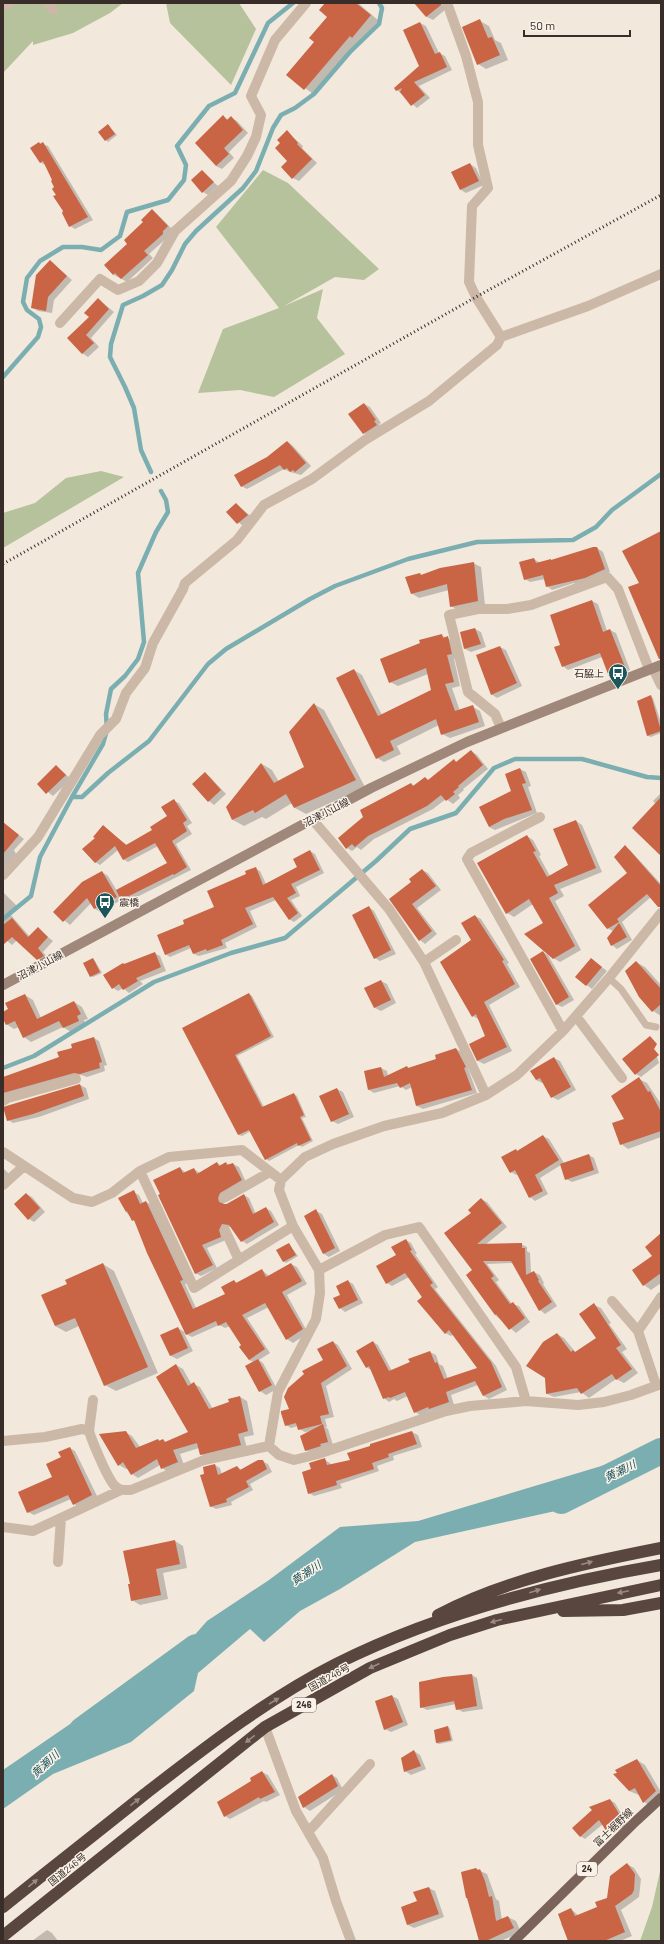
<svg xmlns="http://www.w3.org/2000/svg" width="664" height="1944" font-family="Barlow,'Noto Sans JP',sans-serif">
<style>
.green{fill:#b5c29b}
.water{fill:#7aaeb1}
.shadow{fill:#0003}
.lines{fill:none;stroke-linecap:round;stroke-linejoin:round}
.stream{stroke:#7aaeb1;stroke-width:4.5}
.river{stroke:#7aaeb1;stroke-width:26}
.building{fill:#c96444}
.lane{stroke:#cbb8a7;stroke-width:7}
.street{stroke:#cbb8a7;stroke-width:10}
.secondary{stroke:#9f8779;stroke-width:10}
.primary{stroke:#7a6459;stroke-width:10}
.highway{stroke:#59473f;stroke-width:12}
.rail{stroke:#382d28;stroke-width:3;stroke-dasharray:1 3;stroke-linecap:butt}
.oneway{fill:#998b83}
.labels{text-anchor:middle;stroke-width:3;stroke-linejoin:round;paint-order:stroke}
.shield{fill:#faf2e9;stroke:#726862;stroke-width:1}
.shield-label{font-size:9px;font-weight:bold;fill:#382d28}
.poi-label{font-size:10px;fill:#382d28;stroke:#faf2e9;text-anchor:end}
.street-label{font-size:10px;fill:#382d28;stroke:#faf2e9}
.water-label{font-size:11px;font-style:italic;fill:#1c565b;stroke:#faf2e9}
</style>
<rect width="100%" height="100%" fill="#f3e8dc"/>
<path class="green" d="M3,3H123L110,13L73,33L33,45V41L3,73Z
M166,3H239L256,29L231,85L170,23Z
M263,170L288,183L379,269L364,280L335,277L284,306L323,289L317,318L345,354L274,397L240,390L198,393L223,329L279,308L216,227Z
M101,471L124,477L3,548V513L35,503L66,478Z
M661,1867V1941H640L652,1907Z"/>
<path class="water" d="M618,1461L569,1508L415,1542L340,1589L300,1611L264,1642L250,1629L198,1673L194,1691L131,1742L53,1774L3,1809V1770L73,1722L140,1697L207,1621L269,1580L340,1527L418,1521Z"/>
<path class="shadow" d="M326,3H358L379,21L361,42L359,41L313,94L288,75L316,42L329,17Z
M421,3H441L446,9L433,20L427,17L418,6Z
M480,21L489,26L495,40L501,43L508,60L486,69L478,64Z
M420,23L426,26L439,53L445,56L452,70L419,86L430,98L417,108L397,90L421,67Z
M223,117L229,120L231,118L237,121L248,133L229,152L234,158L222,169L216,166Z
M108,125L117,135L108,142L106,140Z
M287,132L303,146L302,148L317,163L299,181L293,178L281,143Z
M39,143L48,146L93,220L75,229L70,226L57,195L54,180L45,165L40,162Z
M470,164L476,168L484,185L466,193L461,190Z
M202,172L218,186L208,195L203,192Z
M152,211L157,214L173,230L168,237L149,254L153,258L127,282L114,275L106,265L129,244Z
M50,261L72,280L54,300L52,313L38,311L33,308Z
M98,299L114,312L91,338L99,347L88,357L82,353L68,338L91,317Z
M364,404L370,407L381,423L379,424L382,428L369,436L364,433Z
M288,442L293,446L311,466L301,475L290,472L284,469L247,489L241,486L267,458Z
M236,504L253,518L244,527L227,512Z
M597,548L603,552L610,572L576,585L574,583L552,590L547,586L545,579L530,582L525,579L534,559L540,563L551,560L553,561Z
M473,563L481,567L485,605L459,611L451,606L449,590L419,598L411,593L407,578Z
M592,601L598,604L607,631L610,630L616,633L630,670L615,676L609,673L602,657L568,670L563,666L562,646L551,615Z
M475,629L481,632L486,647L471,652L465,649L461,633Z
M441,635L455,642L459,658L454,659L460,686L452,688L460,711L473,707L480,711L485,726L450,738L442,734L439,725L397,746L401,754L384,762L377,758L354,670L362,675L382,715L432,690L428,674L398,686L390,682Z
M500,647L506,650L522,686L497,698L491,694Z
M651,697L653,698L661,723V733L651,737L648,736L638,701Z
M314,704L324,710L365,787L306,814L295,808L292,803L266,819L262,817L244,826L233,820L227,807L262,764L272,770L279,782L305,768Z
M471,751L477,755L488,769L463,789L464,790L458,795L460,798L453,804L446,799L433,809L374,839L361,850L357,847L352,851L347,848L411,784L415,786L425,778L429,781L454,761L457,763Z
M56,766L71,779L53,796L38,784Z
M520,769L526,772L531,786L528,787L537,813L495,830L489,827L513,791Z
M205,773L210,777L226,794L214,805L209,801L193,784Z
M661,793V854L656,804L653,801Z
M174,801L179,803L192,823L187,826L192,834L176,844L191,870L127,902L123,899L100,912L95,909L91,903L70,925L54,912L102,872L108,876L117,891L169,863L158,846L128,862L123,859L118,850L100,865L95,862L96,838L103,827L127,845L154,831L168,816Z
M576,821L582,825L602,872L560,889L564,896L555,901L581,950L560,962L553,958L544,924L533,904L514,917L507,913L527,836L533,840L541,855L539,856L550,876L570,866Z
M6,825L24,839L14,850L18,858L3,876V829Z
M625,847L630,850L661,884V906L651,897L622,922L632,940L617,949L612,945L613,931L607,928L629,873Z
M310,851L315,854L324,873L296,887L300,896L291,900L302,916L294,922L289,919L276,900L250,911L257,927L225,943L227,948L199,956L194,954L191,948L170,957L165,954L185,924L215,907L247,874L255,868L260,871L266,884L298,868Z
M422,870L428,873L441,890L417,908L437,934L425,944L420,940L390,899L413,882Z
M3,892L18,907L10,914L30,937L38,929L53,941L43,952L49,959L43,962L17,940L12,945L3,937Z
M369,907L374,911L396,954L380,961L375,958Z
M475,916L481,919L509,963L507,964L520,987L489,1005L512,1051L484,1064L478,1061L471,1044L487,1036L478,1019L473,1016Z
M543,952L548,955L574,1000L562,1007L556,1004Z
M154,953L160,956L166,971L140,981L143,984L129,993L123,988L118,991L113,988L125,965Z
M93,959L95,961L102,973L93,977L91,976Z
M591,959L607,971L592,989L576,977Z
M636,962L645,967L661,985V1016L653,1011Z
M381,981L387,984L396,1003L381,1011L375,1008L366,989Z
M249,994L252,996L274,1037L237,1056L264,1107L294,1094L297,1096L306,1117L302,1118L313,1141L302,1147L299,1145L269,1161L266,1159L251,1131L242,1136L239,1135L184,1028Z
M25,995L33,1000L41,1018L74,1002L82,1007L88,1019L84,1020L86,1025L71,1032L63,1027L31,1042L24,1037L19,1027L14,1029L6,1024L3,1016V1013Z
M94,1038L99,1041L107,1065L104,1066L105,1071L87,1077L81,1075L3,1096V1078L62,1059L74,1048Z
M652,1043L659,1063L641,1077L636,1074Z
M456,1049L462,1052L477,1093L423,1109L417,1106L412,1087L406,1090L400,1086L374,1093L369,1090L381,1068L387,1071L388,1076L407,1067L409,1068L438,1059Z
M554,1058L560,1061L576,1090L558,1100L552,1097L544,1082L542,1083L536,1080Z
M639,1079L647,1083L661,1104V1137L628,1149L621,1144L626,1119Z
M80,1085L86,1088L89,1099L39,1117L13,1123L8,1120Z
M337,1089L343,1092L354,1117L338,1124L332,1121Z
M543,1136L549,1139L564,1163L589,1155L594,1158L599,1173L572,1182L566,1179L561,1165L540,1178L548,1194L535,1201L530,1197L518,1174L516,1175L511,1172L516,1150L518,1152Z
M217,1163L222,1166L226,1163L230,1165L233,1164L239,1167L247,1184L223,1201L224,1205L244,1195L249,1198L256,1214L266,1208L271,1211L279,1225L247,1244L242,1241L232,1227H227L226,1240L207,1248L217,1268L201,1276L195,1273L180,1168L186,1173L194,1169L200,1173Z
M3,1168L9,1174L3,1179Z
M133,1192L139,1195L143,1203L146,1202L152,1205L188,1283L185,1284L196,1308L226,1295L234,1281L237,1283L262,1270L269,1276L291,1264L297,1267L307,1284L287,1295L308,1333L293,1343L287,1339L269,1307L247,1318L270,1353L259,1360L263,1363L277,1389L266,1395L260,1391L246,1366L254,1362L249,1360L243,1345L230,1326L225,1328L219,1325L192,1337L184,1333L193,1351L177,1359L171,1356L162,1336L178,1328L186,1333L136,1223L126,1212Z
M26,1194L32,1197L45,1212L34,1222L29,1219Z
M481,1199L487,1202L507,1227L485,1245L521,1244L527,1247V1251L530,1253L531,1273L534,1272L540,1275L544,1283L543,1284L557,1306L545,1314L540,1310L513,1263L487,1264L499,1280L496,1282L512,1304L519,1306L530,1322L516,1333L495,1315L467,1276L474,1271L472,1214Z
M316,1211L322,1214L340,1251L329,1257L324,1254Z
M661,1234V1283L651,1290L644,1285Z
M406,1240L411,1243L417,1254H415L438,1287L435,1289L496,1366L507,1390L489,1399L484,1396L478,1385L451,1395L454,1405L435,1412L433,1410L420,1415L415,1412L408,1396L397,1401L394,1399L389,1402L384,1398L371,1370L366,1367L373,1342L378,1345L392,1371L430,1352L436,1355L439,1364L443,1366L448,1379L479,1368L454,1334L451,1336L445,1333L409,1277L392,1286L387,1283L397,1255Z
M289,1244L298,1256L286,1263L283,1261Z
M103,1264L114,1271L158,1373L116,1391L105,1385L79,1326L66,1332L55,1326L69,1285Z
M348,1281L353,1284L363,1303L345,1312L340,1308L342,1295Z
M594,1305L601,1308L611,1323L609,1324L627,1349L622,1352L638,1373L624,1383L616,1379L589,1398L581,1392L554,1397L547,1394L557,1334L564,1338L576,1353L598,1339Z
M333,1342L338,1345L352,1369L326,1386L334,1417L325,1419L327,1427H325L328,1429L333,1445L311,1453L306,1450L311,1431L305,1432L299,1429L298,1426L291,1428L286,1425L290,1409L324,1360Z
M176,1365L183,1369L192,1385L194,1384L200,1387L213,1409L240,1397L247,1401L254,1435L244,1437L247,1448L207,1458L201,1454L199,1448L180,1454L184,1465L168,1472L162,1468L160,1465L138,1478L132,1474L128,1468L126,1469L119,1465L125,1432L132,1436L140,1447L158,1440L166,1442L190,1432Z
M412,1432L418,1435L422,1447L393,1456L394,1460L377,1466L379,1471L340,1484L342,1488L314,1496L309,1493L312,1470L325,1460L330,1463L331,1465L351,1461Z
M70,1448L75,1451L98,1498L80,1508L74,1504L71,1499L34,1515L28,1512L54,1477L62,1458Z
M262,1461L268,1464L272,1472L250,1484L253,1490L231,1502L232,1505L216,1509L210,1506L206,1474L215,1465L220,1468L222,1475L237,1467L242,1470Z
M175,1541L183,1546L187,1568L163,1573L168,1599L140,1605L132,1600L131,1584Z
M472,1675L477,1678L483,1709L463,1712L457,1709L456,1704L427,1710L421,1707Z
M392,1696L398,1699L408,1725L391,1732L385,1729Z
M448,1727L450,1729L453,1741L439,1744L436,1743Z
M414,1751L420,1755L426,1769L411,1775L405,1771Z
M637,1760L645,1765L661,1792V1799L652,1807L644,1802L639,1795L629,1791Z
M262,1772L268,1775L280,1795L266,1802L264,1801L230,1819L225,1816Z
M332,1775L337,1778L343,1790L310,1811L304,1807L299,1797Z
M610,1800L615,1803L628,1825L612,1834L607,1831L603,1824L585,1839L580,1836Z
M627,1864L634,1868L641,1879L639,1897L621,1910L632,1936L620,1941H569L561,1924L571,1909L579,1916L598,1908L608,1899Z
M476,1869L487,1874L496,1899L499,1901L502,1920L508,1917L516,1921L521,1932L501,1941H480Z
M429,1888L435,1891L444,1917L414,1928L408,1925L402,1908L418,1902Z
M47,1930L52,1933L58,1941H32Z"/>
<g class="lines">
<path class="stream" d="M3,377L38,337L41,327L39,319L27,310L23,302L27,278L40,261L63,247H82L101,250L120,236L127,212L168,200L184,180L186,165L177,146L209,106L235,93L268,23L293,3
M151,472L141,450L134,408L125,387L110,357L111,344L123,305L143,296L162,285L172,270L185,244L196,231L243,188L256,171L273,128L281,115L295,108L314,94L350,52L379,24L382,8L379,3
M72,797L103,744L107,730L106,714L111,689L125,676L138,659L144,642L138,573L156,532L168,512L166,500L161,491
M3,919L31,896L40,857L72,797H82L108,773L149,741L208,664L226,649L310,599L335,586L408,559L477,542L573,540L596,527L612,510L661,474
M3,1068L34,1056L154,982L231,953L285,938L376,861L410,829L456,813L494,768L515,759H582L647,777L661,778"/>
<path class="river" d="M561,1501L661,1451
M82,1730L196,1647"/>
</g>
<path class="building" d="M325,3H356L371,15L352,38L350,36L304,90L286,75L314,42L309,38L327,17L319,10Z
M414,3H441V5L426,17Z
M480,19L488,38L492,37L500,55L477,65L462,27Z
M420,22L435,54L440,52L447,67L414,82L425,95L411,106L400,92L402,88L396,91L394,88L419,66L403,30Z
M223,115L227,120L231,116L243,130L224,148L229,154L216,166L195,143Z
M108,124L115,134L105,141L98,132Z
M287,130L298,143L297,144L312,159L292,179L281,167L287,161L275,148L280,143L277,140Z
M39,142L40,144L43,142L88,217L69,227L62,213L63,211L53,196L56,195L52,189L54,187L51,181L52,180L43,161L40,163L30,148Z
M470,163L479,181L460,190L451,172Z
M202,170L214,182L202,193L191,180Z
M152,209L168,226L163,231V234L144,251L148,255L121,279L115,273L113,275L104,265L127,244L124,240L143,222L141,220Z
M50,260L67,276L48,297L46,311L31,308L36,275Z
M98,298L109,309L86,335L94,343L82,354L67,338L89,317L84,313Z
M364,403L376,420L374,421L377,425L363,434L348,414Z
M287,441L306,463L295,472L293,470L290,472L287,468L284,470L280,465L241,487L234,475L267,457Z
M236,503L248,515L237,524L226,512Z
M661,531V659H659L628,587L639,583L622,551Z
M593,547H597L605,569L585,578L546,587L543,575L524,580L519,562L534,558L536,563L551,559V560Z
M474,562L478,601L450,607L447,584L411,594L405,577L420,573L421,575L440,568Z
M592,600L603,632L610,629L625,667L608,674L600,653L562,667L554,647L560,645L550,615Z
M475,628L481,644L464,649L460,632Z
M442,634L443,638L448,636L452,654L447,655L454,682L445,684L455,711L473,705L479,722L441,735L436,719L390,741L394,750L376,759L336,678L354,669L378,716L431,690L426,668L389,683L380,659L420,643L419,640Z
M500,646L517,683L491,695L476,655Z
M651,695L661,731L647,736L637,701Z
M314,703L356,780L294,808L286,794L255,813L253,810L232,820L226,807L261,763L274,783L304,767L289,732Z
M471,750L483,765L458,786L459,787L453,792L455,794L446,801L441,795L427,806L368,836L355,847L352,844L346,849L338,838L363,817L360,810L411,783L413,786L425,777L428,780L454,759L456,762Z
M56,765L66,775L46,794L37,784Z
M520,768L526,783L522,784L532,810L504,819L489,827L479,807L511,791L505,774Z
M205,772L221,790L208,802L192,784Z
M661,797V856L632,828Z
M174,799L187,820L183,823L187,831L172,841L187,867L174,875L173,874L121,900L116,890L167,863L155,843L123,860L115,846L95,863L82,849L95,838L93,837L103,825L126,845L152,830L150,827L167,816L161,807Z
M576,820L596,868L554,885L558,893L549,898L575,946L553,959L524,934L543,923L529,899L506,914L477,863L527,835L536,851L533,852L547,877L568,865L553,829Z
M3,822L19,835L3,854Z
M625,845L661,886V907H658L647,894L617,919L619,922L607,929L588,905L627,873L614,857Z
M310,850L320,870L291,884L296,893L287,898L298,913L289,920L273,897L245,908L253,924L221,940L223,945L207,951L206,949L193,954L189,945L165,955L157,935L184,924L183,920L214,907L207,891L246,874L245,871L256,867L263,885L297,867L293,859Z
M422,869L436,886L412,904L432,931L419,941L389,899L411,882L409,879Z
M102,871L117,897L94,909L87,898L63,922L53,912L82,882Z
M369,906L391,950L374,959L352,915Z
M475,915L504,960L502,961L515,984L484,1002L507,1047L477,1061L469,1044L485,1036L476,1014L472,1017L440,962L471,940L461,923Z
M12,918L28,937L38,927L48,937L38,948L44,956L37,960L12,937L3,945V925Z
M619,923L627,937L611,946L607,938Z
M543,951L569,997L556,1005L530,959Z
M155,952L161,967L136,978L138,981L123,990L119,984L112,989L103,975L123,963L124,964Z
M93,958L100,972L90,977L83,963Z
M591,958L602,967L586,986L575,977Z
M636,961L661,989V1004L652,1012L639,997L625,971Z
M381,980L391,1000L374,1008L364,988Z
M249,993L271,1036L235,1055L262,1107L294,1093L304,1115L300,1117L311,1140L298,1146L297,1143L265,1160L249,1130L238,1135L182,1028Z
M25,994L37,1019L74,1001L81,1014L77,1016L79,1021L63,1028L59,1021L23,1038L15,1021L6,1025L3,1019V1012L8,1009L5,1003Z
M650,1036L657,1044L654,1049L659,1055L635,1075L622,1059Z
M94,1037L102,1062L99,1063L100,1068L80,1074L74,1073L3,1093V1077L59,1057L57,1052L72,1048L71,1044Z
M456,1048L466,1067L464,1068L472,1090L416,1106L410,1083L400,1088L397,1083L368,1090L364,1071L381,1067L384,1077L407,1066L408,1068L436,1059L435,1055Z
M554,1057L571,1087L551,1098L540,1078L536,1080L530,1071Z
M639,1077L648,1092L650,1091L661,1112V1131L620,1145L612,1123L624,1119L611,1096Z
M80,1084L84,1096L33,1114L7,1121L3,1107Z
M337,1088L349,1114L331,1122L319,1096Z
M543,1135L559,1160L535,1175L543,1191L529,1198L515,1170L510,1173L501,1157L516,1149L517,1151Z
M589,1154L594,1170L565,1180L560,1164Z
M217,1162L219,1166L226,1162L227,1165L233,1163L242,1180L220,1193L218,1198L219,1202L224,1204H227L244,1194L253,1214L266,1207L274,1222L241,1242L229,1225L222,1224L219,1230L221,1237L202,1245L213,1265L195,1274L158,1195L160,1194L153,1180L180,1167L183,1173L194,1168L197,1174Z
M134,1190L140,1204L146,1201L183,1280L180,1281L193,1309L225,1294L221,1287L234,1280L236,1283L262,1269L266,1277L291,1263L302,1281L282,1292L303,1329L286,1340L265,1303L242,1315L265,1349L249,1360L239,1347L241,1345L226,1322L218,1326L216,1321L186,1335L147,1253L134,1220L132,1221L127,1211L126,1212L118,1198Z
M26,1193L40,1208L28,1220L14,1204Z
M481,1198L502,1223L477,1244L522,1243V1248H525L526,1275L534,1271L539,1280L538,1281L552,1302L539,1311L511,1261H483L494,1276L491,1278L510,1304L513,1302L525,1318L509,1330L496,1314L495,1315L466,1275L472,1270L444,1233L471,1213L468,1210Z
M316,1209L335,1248L323,1254L304,1216Z
M661,1233V1273L643,1286L632,1270L652,1256L645,1247Z
M406,1239L412,1250L410,1251L433,1283L430,1285L491,1362L502,1387L483,1396L475,1381L446,1392L449,1402L429,1409L428,1407L414,1413L405,1392L390,1398L389,1397L383,1399L369,1366L366,1368L356,1351L373,1341L389,1371L410,1362L408,1359L430,1351L435,1363L437,1362L444,1379L477,1368L449,1330L445,1334L417,1301L422,1297L405,1273L386,1284L376,1266L396,1255L391,1247Z
M289,1243L296,1255L283,1262L276,1250Z
M103,1263L148,1367L104,1386L75,1318L55,1326L41,1295L67,1284L65,1280Z
M348,1280L358,1300L339,1309L333,1298L340,1295L336,1286Z
M594,1303L621,1345L616,1348L632,1369L616,1380L612,1374L581,1394L577,1388L546,1394L545,1378L526,1366L543,1342L557,1333L571,1352L573,1350L575,1352L596,1338L579,1314Z
M178,1327L188,1348L170,1356L160,1335Z
M333,1341L347,1366L321,1383L329,1414L320,1416L322,1424L298,1430L296,1423L285,1426L281,1413V1411L289,1409L284,1397L288,1388L304,1374L302,1371L323,1360L317,1349Z
M258,1359L272,1385L259,1392L245,1366Z
M176,1364L188,1386L194,1382L209,1409L229,1402L228,1399L240,1396L248,1431L238,1434L241,1445L200,1455L197,1443L173,1450L178,1462L161,1469L157,1459L131,1475L123,1462L118,1466L99,1434L126,1431L136,1448L158,1439L159,1441L163,1439L165,1442L188,1432L156,1377Z
M323,1424L328,1442L320,1444L321,1446L305,1451L300,1436Z
M412,1431L417,1444L388,1454L389,1457L372,1463L374,1469L336,1481L337,1485L308,1494L302,1472L311,1469L309,1463L325,1458L327,1465L350,1460L347,1453L370,1446V1444Z
M70,1447L92,1495L73,1505L68,1495L27,1513L18,1492L52,1477L46,1464L61,1457L58,1452Z
M258,1460H263L267,1469L246,1481L249,1487L226,1499L227,1502L210,1507L200,1475L204,1474L203,1467L215,1464L218,1475L237,1466L240,1470Z
M175,1540L180,1564L156,1569L161,1595L131,1601L128,1584H130L123,1551Z
M472,1674L477,1706L456,1710L454,1701L420,1708L419,1682L443,1677Z
M392,1695L403,1722L384,1730L375,1701Z
M448,1726L451,1740L436,1743L434,1730Z
M414,1750L421,1766L404,1772L401,1758Z
M637,1759L656,1791L643,1803L635,1788L629,1791L613,1774L617,1773L615,1770Z
M262,1771L275,1792L260,1799L259,1797L224,1817L217,1802L251,1781L250,1778Z
M332,1774L338,1786L303,1808L298,1797Z
M610,1799L624,1822L607,1832L599,1820L580,1837L572,1828L592,1810L589,1807Z
M627,1863L635,1874L634,1890L632,1894L615,1906L625,1932L604,1941H568L558,1914L571,1908L575,1916L597,1907L595,1902L607,1898L610,1876Z
M476,1868L478,1870L480,1869L485,1881L489,1897L492,1896L496,1921L508,1916L514,1928L486,1941H479L467,1898H466L461,1872Z
M429,1887L439,1914L407,1925L401,1907L417,1901L413,1892Z"/>
<g class="lines">
<path class="lane" d="M609,978L621,989L646,1025L656,1027"/>
<path class="street" d="M49,3L53,10
M447,3L466,56L478,102V145L488,188L472,206L469,282L476,297L501,337
M3,6L10,3
M60,323L100,279L118,290L139,281L157,263L175,231L231,181L247,156L256,137L261,115L251,96L275,40L306,3
M653,668L661,685
M501,728L495,714L468,692L449,615L478,609H507L531,605L607,577L618,589L649,669
M540,817L471,853L467,859L563,1031
M312,819L389,909L424,962L486,1095
M3,875L38,837L100,735L116,719L126,693L145,668L153,643L183,589L185,583L237,540L264,505L312,479L365,440L429,401L497,345L501,337L588,306L661,274
M424,962L456,940
M576,1016L622,1078
M3,1101L8,1098L76,1079
M3,1152L73,1198L92,1202L112,1193L140,1171L169,1157L242,1150L281,1180
M140,1171L194,1288L293,1226
M3,1185L24,1166
M224,1198L270,1172
M225,1230L239,1260
M319,1270L385,1235L419,1227L516,1367L526,1401
M612,1301L638,1331L656,1385
M638,1331L661,1297
M89,1431L93,1400
M3,1441L45,1437L82,1429L89,1431C92,1441 107,1477 114,1485C119,1491 124,1490 131,1490L204,1460L269,1446L279,1455L294,1460L318,1454L446,1411L470,1406L526,1401L578,1405L604,1402L631,1395L661,1384
M269,1446L278,1392L316,1319L320,1293L319,1270L293,1226L279,1190L281,1180L305,1157L333,1144L384,1126L442,1113L486,1095L517,1075L563,1031L609,978L661,913
M3,1527L33,1531L121,1490
M58,1562L61,1518
M265,1727L296,1811L323,1858L336,1901L351,1941
M309,1831L370,1764"/>
<path class="secondary" d="M3,985L371,788L467,742L661,665"/>
<path class="primary" d="M514,1941L636,1821L661,1798"/>
<path class="highway" d="M563,1611L623,1610L661,1603
M438,1615C507,1579 585,1563 661,1548
M3,1907C50,1869 98,1832 145,1794C206,1747 267,1699 336,1664C438,1613 550,1584 661,1565
M3,1936L265,1727L370,1668L450,1635L497,1620L661,1585"/>
<path class="rail" d="M3,564L476,297L661,195"/>
</g>
<defs><path id="oneway-solid" d="M-6-.8H1V-3.2L6.5 0L1 3.2V.8H-6Z"/></defs>
<g class="oneway">
<use href="#oneway-solid" transform="translate(587 1563) rotate(-15)"/>
<use href="#oneway-solid" transform="translate(535 1591) rotate(-17)"/>
<use href="#oneway-solid" transform="translate(623 1592) rotate(168)"/>
<use href="#oneway-solid" transform="translate(496 1621) rotate(165)"/>
<use href="#oneway-solid" transform="translate(374 1666) rotate(156)"/>
<use href="#oneway-solid" transform="translate(274 1701) rotate(-31)"/>
<use href="#oneway-solid" transform="translate(250 1739) rotate(143)"/>
<use href="#oneway-solid" transform="translate(135 1802) rotate(-38)"/>
<use href="#oneway-solid" transform="translate(33 1883) rotate(-39)"/>
</g>
<defs>
<g id="bus-pin" transform="scale(1)"><path d="M0 17L-7.5 6A9.5 9.5 0 1 1 7.5 6Z" fill="#1c565b" stroke="#faf2e9"/><path d="M-5-6H5V4H4V6H2V4H-2V6H-4V4H-5ZM-3.5-4V0h7V-4ZM-3.5 1.2v1.5H-2V1.2ZM2 1.2v1.5H3.5V1.2Z" fill="#fff"/></g>
</defs>
<g fill-rule="evenodd">
<use href="#bus-pin" x="618" y="673"/>
<use href="#bus-pin" x="105" y="902"/>
</g>
<g class="labels">
<g class="shield">
<rect x="292" y="1698" width="24" height="14" rx="3"/>
<rect x="577" y="1862" width="20" height="14" rx="3"/>
</g>
<g class="shield-label">
<text x="304" y="1708">246</text>
<text x="587" y="1872">24</text>
</g>
<g class="poi-label">
<text x="604" y="677">石脇上</text>
<text x="119" y="906" text-anchor="start">震橋</text>
</g>
<g class="street-label">
<text transform="translate(326 812) rotate(-27)" y="4">沼津小山線</text>
<text transform="translate(40 965) rotate(-28)" y="4">沼津小山線</text>
<text transform="translate(329 1677) rotate(-29)" y="4">国道246号</text>
<text transform="translate(613 1827) rotate(-44)" y="4">富士裾野線</text>
<text transform="translate(67 1869) rotate(-39)" y="4">国道246号</text>
</g>
<g class="water-label">
<text transform="translate(620 1471) rotate(-27)" y="4">黄瀬川</text>
<text transform="translate(306 1573) rotate(-34)" y="4">黄瀬川</text>
<text transform="translate(45 1764) rotate(-43)" y="4">黄瀬川</text>
</g>
</g>
<rect width="664" height="1944" fill="none" stroke="#382d28" stroke-width="8"/>
<path d="M524 30v6h106v-6" fill="none" stroke="#382d28" stroke-width="2"/>
<text x="530" y="30" font-size="12" fill="#382d28" stroke="#faf2e9" stroke-width="3" paint-order="stroke">50 m</text>
</svg>
